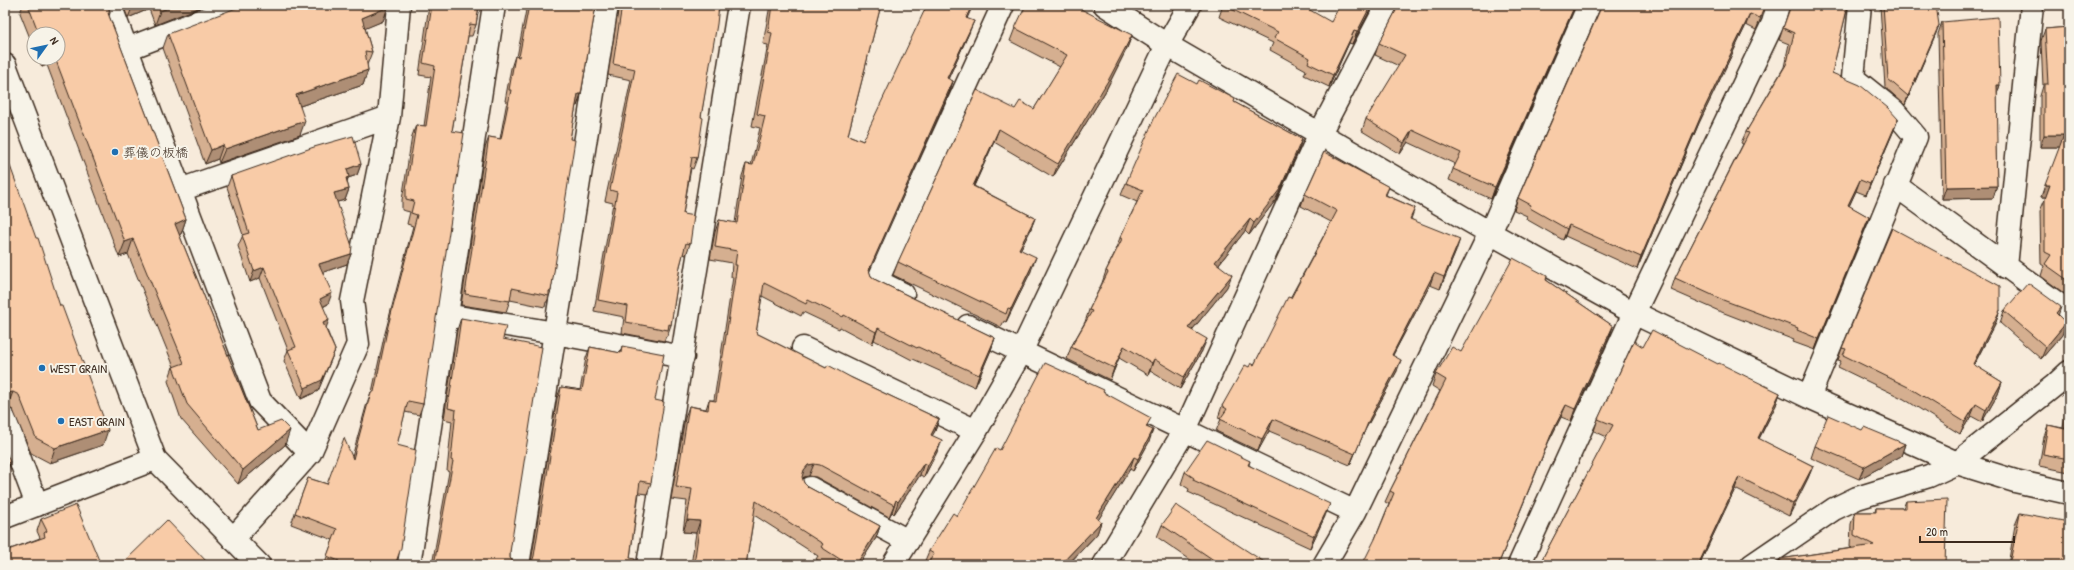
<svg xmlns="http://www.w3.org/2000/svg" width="2074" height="570" font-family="'Patrick Hand','Klee One',sans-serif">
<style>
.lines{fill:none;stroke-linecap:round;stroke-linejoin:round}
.street-casing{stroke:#3b2a1e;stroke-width:25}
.secondary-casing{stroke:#3b2a1e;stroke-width:25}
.street{stroke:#f7f3e8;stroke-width:22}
.secondary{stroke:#f7f3e8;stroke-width:22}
.wall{fill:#d5af90;stroke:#3b2a1e}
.shaded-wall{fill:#ae8e75;stroke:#3b2a1e}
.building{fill:#f8cba7;stroke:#3b2a1e}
.poi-dot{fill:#1f6fb2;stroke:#f7f3e8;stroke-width:1.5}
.labels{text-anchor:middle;stroke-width:4;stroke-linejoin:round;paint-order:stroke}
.poi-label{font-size:13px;fill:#3b2a1e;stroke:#f7f3e8;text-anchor:start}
</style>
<rect width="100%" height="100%" fill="#f7ebdb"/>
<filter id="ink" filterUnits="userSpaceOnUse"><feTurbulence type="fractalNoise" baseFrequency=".025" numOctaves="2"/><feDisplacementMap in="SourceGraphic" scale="8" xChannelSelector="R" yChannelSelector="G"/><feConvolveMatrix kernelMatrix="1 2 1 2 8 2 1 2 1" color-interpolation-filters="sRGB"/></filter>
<g filter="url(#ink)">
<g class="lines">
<g class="street-casing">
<path id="street" d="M110,5L260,401L310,453
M1105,5L1167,45L1490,233L1634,313L1809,397L1957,463L2015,481L2069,493
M127,49L241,5
M1895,185L2069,312
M180,190L389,117
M2006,267L2032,5
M903,294L877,281L1003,5
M446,315L555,333L683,357
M968,326L1355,512
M803,348L976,431
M1809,397L1916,137L1893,110L1853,78L1860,5
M5,419L37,505
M810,488L908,541
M233,539L310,453L358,344L352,301L389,117L399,5
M409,565L494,5
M518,565L607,5
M648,565L739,5
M1104,565L1185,430L1320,133L1387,5
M1324,565L1355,512L1490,233L1589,5
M1519,565L1634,313L1773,23L1778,5"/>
</g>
<g class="secondary-casing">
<path id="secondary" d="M5,65L155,459L259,565
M5,517L155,459
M893,565L976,431L1021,352L1167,45L1190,5
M1752,565L1834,509L1857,498L1929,476L1957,463L2055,385L2069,372"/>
</g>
<use href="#street" class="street"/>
<use href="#secondary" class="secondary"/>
</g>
<path class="wall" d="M23,5H108L110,13L109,16L186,219L181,234H179L258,430L285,445L238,484L181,419L168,381L173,367H174L128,254L119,257L47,65L42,67L38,58H58V34H34V48L20,13Z
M123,5H206L155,25L149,9L128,18Z
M429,5H479L476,25L472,36H468L452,131L423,404L419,415L405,412L397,445L395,565H324L333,540L291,524L308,478L327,484L352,457L367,403L371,392H372L384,337L413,226L407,224L410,212L402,210V200L412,136L416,125L424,126L431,77L419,75Z
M527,5H596L581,94L577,106L576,105L570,139L551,291L547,302H546L545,307L510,300L506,312L461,305L485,148L489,137L500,139L507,101H505L511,68L515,56L517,57Z
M619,5H719L701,117L697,158L693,169L691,168L683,214L690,244L686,255L683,254L680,266L671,325L667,336H666L664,341L622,333L624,317L594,311L613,203L605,201L631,80L608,75Z
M770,5H881L848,135L863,141L967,18L969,33L948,79L953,81L949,93L869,271L871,276L876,280L995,338L991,350L975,387L913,359L912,360L874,340L872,344L840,327L839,329L803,312L801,316L762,296L756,333L826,368L852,378L939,419L935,431L932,435L937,452L924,477L920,475L894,514L892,512L889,517L816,477L809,476L804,477L802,478L804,483L808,487L880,526L876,538L859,565H825L816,559L818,556L754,515L746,565H691L696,533L683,532L687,501L671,499L685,418L689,406L706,409L709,400H714L733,277H731L732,263L710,259L715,232L719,220L735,223L742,176L746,164L751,165L760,128L752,126L768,45L763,44Z
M1223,5L1331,22L1373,5L1352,44L1349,43L1329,87L1304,75L1306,70L1270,50L1273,43L1219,17Z
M1399,5H1575L1491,199L1449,180L1455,164L1408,142L1400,154L1362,131L1366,119L1399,66L1375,55L1379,43Z
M1601,5H1766L1756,30L1746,25L1699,123L1637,269L1565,236L1563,240L1526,219L1527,216L1514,210L1518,198L1601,7Z
M1790,5H1848L1832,73L1898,119L1894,130L1866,195L1856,191L1849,206L1869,217L1815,350L1793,342L1794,340L1719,311L1671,290L1675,278L1743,144L1741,143L1746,132L1784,67L1789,44L1779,40L1790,8Z
M1880,5H1936V33L1905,105L1885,87Z
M388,7L383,21L365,28L372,52L367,65L368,70L363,85L300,106V135L219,163L218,159L205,164L163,48L168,34Z
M1942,22L2000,85L1997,94L1996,148L1997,186L1993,198L1942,199L1938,34Z
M2069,27V297L2041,276L2044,266L2041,264L2040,211L2046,197H2041L2060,147H2040V96L2043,86L2041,41L2045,29Z
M1015,28L1132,35L1127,48L1105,92L1053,177L994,142L974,186L1035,218L1030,231L1020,250L1031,271L1006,322L1004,321L1001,327L893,275L898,262L1015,109H1034L1060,67L1010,41Z
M1197,84L1234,102L1302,139L1298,151L1275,201L1249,235L1245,231L1219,264L1227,287L1192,330L1202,351L1180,389L1150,371L1148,375L1119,358L1110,380L1067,359L1071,347L1085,322L1089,310L1102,283L1106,271L1116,250H1115L1120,238L1137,202L1121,195L1126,183Z
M5,152L103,445L50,463L31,453L13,410L7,407H5Z
M361,164L357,175L348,178L347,182L349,189L345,200L337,202L351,254L347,264L323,272L328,304L323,307L326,328L335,350L318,391L301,399L284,361L288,350L260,278L250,282L238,246L243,235L227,187L231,176Z
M1389,187L1386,195L1415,208L1411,219L1456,251L1440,289L1430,285L1393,355L1397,371L1365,430L1350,465L1269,431L1258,451L1216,431L1221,419L1218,418L1222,406L1249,367L1254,365L1331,222L1301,206L1305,194Z
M1547,276L1546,280L1613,326L1609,338L1571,421L1561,417L1549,441L1375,539L1389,504L1385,502L1390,491L1440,391L1432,386L1436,374Z
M2000,310L1996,322L1974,365L2002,382L1998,394L1982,422L1971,416L1960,434L1904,399L1838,367L1841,361L1838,360L1842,348Z
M2004,311L2058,315L2062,335L2041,359L2000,323Z
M461,318L503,339L510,552V558L514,563L518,565H432L449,472L447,471L452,421L444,419L457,330Z
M622,346L655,400L651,483L647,494L639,493L630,558L531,562L557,398L561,387L580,390L586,358L590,347L620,353Z
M1643,347L1780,393L1776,405L1759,439L1813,466L1808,478L1789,516L1735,489L1699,565H1539L1607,437L1594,431L1598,419Z
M1103,392L1148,427L1149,442L1133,471L1130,469L1098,520L1101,522L1097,534L1068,565H927V564L924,563L929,551L957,516L1000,450Z
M2069,404V472L2039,466L2044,437L2048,425L2063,428L2065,414Z
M1905,444L1901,456L1859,479L1811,458L1815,446Z
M1250,461L1249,465L1325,516L1310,548L1188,492L1189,489L1181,484L1185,472Z
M1906,501L1945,565H1778L1780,559L1852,548L1850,547L1851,524L1855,512H1875L1876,508H1903Z
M2020,513L2069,565H2008L2015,525Z
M41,519L101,565H5V551L40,538L37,531Z
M1162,525L1269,565H1198L1157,537Z"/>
<path class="shaded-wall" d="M133,5H151L149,9L128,18Z
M175,5H206L155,25L160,11Z
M972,5H973L962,30L966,18Z
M1371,5H1373L1352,44L1357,32Z
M1575,5L1491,199L1495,187Z
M388,7L383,21L357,32L362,18Z
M1750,14L1746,25L1699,123L1637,269L1641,257L1703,111Z
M974,21L969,33L943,90L947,78Z
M1939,25L1936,33L1905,105L1908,96Z
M1354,31L1349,43L1329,87L1333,75Z
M1132,35L1127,48L1105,92L1053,177L1058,164Z
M45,58H50L47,65L42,67Z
M368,70L363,85L291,109L296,95Z
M953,81L949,93L865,282L869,270Z
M1997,85H2000L1996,97Z
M578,94H581L577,106L573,105Z
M1898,119L1894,130L1866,195L1870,184Z
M305,121L300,135L219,163L225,149Z
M999,129L994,142L968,199L973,186Z
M1412,130L1408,142L1400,154L1404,143Z
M2044,135H2064L2060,147H2040Z
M1302,139L1298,151L1275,201L1249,235L1254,223Z
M223,145L218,159L205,164L211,150Z
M361,164L357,175L348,178L345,188L347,169Z
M1860,180L1856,191L1844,217L1848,205Z
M2045,185H2050L2046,197H2041Z
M1997,186L1993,198L1942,199L1946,187Z
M349,189L345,200L330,204L334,193Z
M1869,217L1865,228L1815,350L1819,339Z
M1035,218L1030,231L1014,262L1019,249Z
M186,219L181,234L169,238L175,224Z
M1250,219L1245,231L1211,274L1215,262Z
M1569,225L1565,236L1563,240L1567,229Z
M133,239L128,254L119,257L125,242Z
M1460,239L1456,251L1440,289L1444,277Z
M351,254L347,264L315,275L319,264Z
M1036,257L1031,271L1006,322L1011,309Z
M264,267L260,278L250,282L254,271Z
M1434,273L1430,285L1387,366L1392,355Z
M1232,275L1227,287L1184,340L1188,328Z
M332,293L328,304L316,310L320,299Z
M2061,307L2057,319L2056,313Z
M2000,310L1996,322L1968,376L1973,364Z
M329,320L325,331L323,323Z
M2066,323L2062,335L2041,359L2046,347Z
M1613,326L1609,338L1571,421L1575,409Z
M878,328L874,340L872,344L876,332Z
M995,338L991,350L975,387L979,375Z
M1207,339L1202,351L1180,389L1184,377Z
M1124,346L1119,358L1110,380L1114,368Z
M335,350L318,391L301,399L305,388Z
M1154,359L1150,371L1148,375L1152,363Z
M1401,360L1397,371L1365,430L1350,465L1370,418Z
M2002,382L1998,394L1982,422L1986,410Z
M13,392L7,407H5V393H6Z
M1780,393L1776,405L1753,450L1758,438Z
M1976,404L1971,416L1960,434L1965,422Z
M1566,405L1561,417L1549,441L1498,565L1553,430Z
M939,419L935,431L926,447L931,435Z
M1273,419L1269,431L1258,451L1262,439Z
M108,430L103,445L50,463L55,448Z
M290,430L285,445L238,484L243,470Z
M1153,430L1149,442L1133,471L1138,459Z
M942,440L937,452L924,477L928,465Z
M1905,444L1901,456L1859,479L1864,467Z
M1134,457L1130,469L1092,530L1096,518Z
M10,462L5,476V464Z
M924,463L920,475L894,514L898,502Z
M814,464L809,476L804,477L799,482L804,470L808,465Z
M1813,466L1808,478L1789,516L1793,504Z
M1739,477L1735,489L1699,565H1698Z
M896,500L892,512L889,517L894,505Z
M1330,504L1325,516L1310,548L1314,536Z
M687,520L700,521L696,533L683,532Z
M1101,522L1097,534L1067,565H1060Z
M880,526L876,538L859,565H856Z"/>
<path class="building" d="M28,5H108L110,13H108L186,219L175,224L258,430L281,421L290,430L243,470L187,404L173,367L184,363L133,239L125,242L55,58H58V34H39Z
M158,5H175L160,11Z
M244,5H387L388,7L362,18L372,52L365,51L368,70L296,95L305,121L225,149L223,145L211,150L168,34Z
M432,5H479L476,25L470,24L452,131L464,133L423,404L408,401L397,445L416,450L401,548L395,565H337L339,561L327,556L337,529L295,513L308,478L327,484L344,438L353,459L371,392H374L388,326L417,215L411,213L414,201L406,199V189L416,125L426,126L435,66L423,63Z
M529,5H596L581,94H578L570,139L575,140L551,291H549V296L512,288L510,301L465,294L489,137L501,139L511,90H509L515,56L519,57Z
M622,5H719L717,24L701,117L703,118L697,158L692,157L683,214L694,216L690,244L686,243L680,266L671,325L669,324L668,330L626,322L628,306L598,300L617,192L610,190L635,69L613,64Z
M772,5H881L848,135L863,141L927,5H972L966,18L974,21L947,78L953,81L869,270L871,276L876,280L995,338L979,375L918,347L917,348L878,328L876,332L844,315L843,317L808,300L806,304L764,283L756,333L826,368L828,365L852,378L939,419L931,435L942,440L928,465L924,463L898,502L896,500L894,505L820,465L814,464L808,465L804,470L802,477L804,483L808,487L880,526L856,565H849L821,547L823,544L756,501L746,565H694L700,521L687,520L692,489L676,487L689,406L708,410L709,400L716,401L737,265H735L737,251L715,247L719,220L737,223L746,164L753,165L765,116L757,114L772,33L768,32Z
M1026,5H1073L1132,35L1109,79L1058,164L999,129L973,186L1035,218L1019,249L1036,257L1011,309L1008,308L1006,314L898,262L977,90L1015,109L1020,101L1034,109L1067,55L1015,28Z
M1223,5H1301L1331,22L1340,5H1371L1357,32L1354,31L1333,75L1308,63L1310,58L1274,38L1278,32Z
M1399,5H1575L1495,187L1453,169L1461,153L1412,130L1404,143L1366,119L1405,55L1379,43Z
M1602,5H1765L1760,18L1750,14L1703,111L1641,257L1569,225L1567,229L1530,208L1531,205L1518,198Z
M1791,5H1848L1832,73L1860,85L1888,108L1898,119L1870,184L1860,180L1848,205L1869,217L1819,339L1797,330L1798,328L1723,300L1675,278L1749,133L1746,132L1787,63L1794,33L1783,28Z
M1883,5H1936L1939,25L1908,96L1888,79Z
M1998,17L2000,85H1997L1998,143H1996L1997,186L1946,187L1942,22Z
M2069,27V281L2045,264L2051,255L2045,252V199L2050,185H2045L2064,135H2044V84H2048L2045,29Z
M1178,74L1197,84L1199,80L1235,99L1234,102L1302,139L1280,189L1254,223L1250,219L1215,262L1232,275L1188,328L1207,339L1184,377L1154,359L1152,363L1124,346L1114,368L1071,347L1092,311L1089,310L1108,272L1106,271L1122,239L1120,238L1143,190L1126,183L1154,119Z
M353,136L361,164L347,169L349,177L346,178L349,189L334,193L352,246L351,254L319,264L332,293L320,299L329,320L323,323L335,350L322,380L305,388L288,350L296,347L264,267L254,271L242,235L249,233L231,176L314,147Z
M5,152L36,238H38L60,306H62L108,430L55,448L36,438L19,395L13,392L6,393H5Z
M1324,152L1389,187L1385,195L1415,208L1410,219L1460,239L1444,277L1434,273L1392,355L1401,360L1370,418L1355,454L1273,419L1262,439L1220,419L1227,409L1222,406L1245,365L1249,367L1251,363L1254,365L1288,297L1291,298L1337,211L1305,194Z
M1892,228L2000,286V310L1973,364L2002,382L1986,410L1976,404L1965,422L1908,387L1843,355L1846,349L1842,348Z
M1513,258L1547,276L1546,280L1613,326L1575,409L1566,405L1553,430L1498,565H1362L1375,539L1394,493L1390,491L1446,380L1436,374L1452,347L1461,352Z
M2028,283L2061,307L2056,313L2066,323L2046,347L2004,311Z
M461,318L506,326L503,339L542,347L510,552V558L514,563L518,565H434L453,461L451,460L456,410L448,408Z
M1652,330L1718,364L1719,363L1780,393L1758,438L1813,466L1793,504L1739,477L1698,565H1539L1613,425L1598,419L1634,341L1643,347Z
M622,346L664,354L655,400L664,402L651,483L640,481L630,558L635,559L634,565H527L532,562L534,556L561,387L582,390L590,347L621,353Z
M1045,363L1104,390L1103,392L1151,418L1146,427L1153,430L1138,459L1134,457L1096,518L1101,522L1060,565H927L934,554L929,551L953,513L957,516L996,448L1000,450Z
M2069,406V459L2043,454L2048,425L2065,429Z
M1828,415L1862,430L1864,427L1905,444L1864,467L1815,446Z
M1207,440L1250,461L1248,465L1330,504L1314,536L1193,480L1194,478L1185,472Z
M5,449L10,462L5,464Z
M1947,499L1945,565H1781L1780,559L1874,545L1854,535L1855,512H1876V508H1906V501Z
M76,505L101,565H5V564H6L5,562V551L45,537L44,533L47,531L41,519Z
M1176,505L1269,565H1221L1162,525Z
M2020,513L2069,522V565L2050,562L2049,565H2008L2011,557Z
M167,520L208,563L205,565H121Z
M1134,562L1138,565H1132Z"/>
</g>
<g class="poi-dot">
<circle cx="115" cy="152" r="4"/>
<circle cx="42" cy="368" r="4"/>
<circle cx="61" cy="421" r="4"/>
</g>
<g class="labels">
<g class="poi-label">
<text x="123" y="157">葬儀の板橋</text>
<text x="50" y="373">WEST GRAIN</text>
<text x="69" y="426">EAST GRAIN</text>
</g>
</g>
<rect width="2074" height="570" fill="none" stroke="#f7f3e8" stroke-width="20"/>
<rect x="10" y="10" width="2054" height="550" fill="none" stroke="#3b2a1e" stroke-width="1.5" filter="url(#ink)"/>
<g transform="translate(46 46) rotate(57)"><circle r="19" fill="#f7f3e8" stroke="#aca397"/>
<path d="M0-3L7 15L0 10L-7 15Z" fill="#1f6fb2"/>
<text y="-6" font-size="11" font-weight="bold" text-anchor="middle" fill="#3b2a1e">N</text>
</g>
<path d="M1920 536v6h94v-6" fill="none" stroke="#3b2a1e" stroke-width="2"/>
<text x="1926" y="536" font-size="12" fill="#3b2a1e" stroke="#f7f3e8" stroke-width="3" paint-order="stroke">20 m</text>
</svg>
